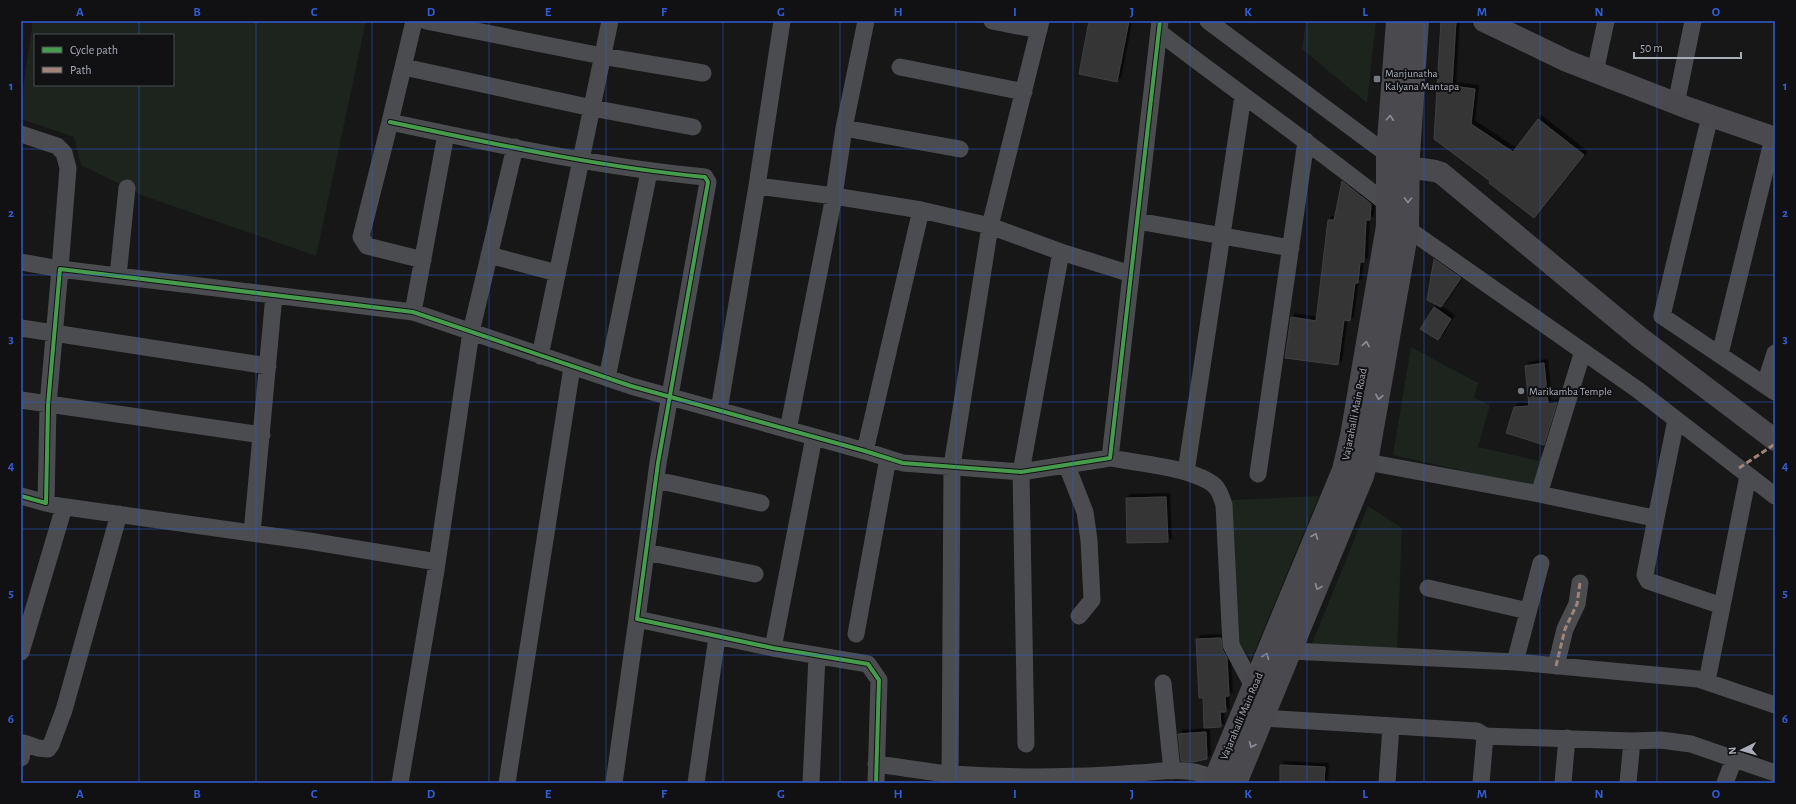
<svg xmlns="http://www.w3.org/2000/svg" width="1796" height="804" font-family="'Alegreya Sans',sans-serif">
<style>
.green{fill:#1d241e;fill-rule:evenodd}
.building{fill:#353536;stroke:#3f4043;filter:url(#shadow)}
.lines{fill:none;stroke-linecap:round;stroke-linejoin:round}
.street{stroke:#4b4c50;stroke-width:17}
.secondary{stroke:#4a4a4e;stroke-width:22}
.quiet{stroke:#a18479;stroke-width:3;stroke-dasharray:6 3;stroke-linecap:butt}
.cycleway-casing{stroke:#111113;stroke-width:6}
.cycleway{stroke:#469c4c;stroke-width:4}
.oneway{stroke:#8c8f98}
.grid{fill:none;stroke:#325cd3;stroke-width:1;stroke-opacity:0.55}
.poi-dot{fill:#757880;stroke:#111113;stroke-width:1.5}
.labels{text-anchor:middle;stroke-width:4;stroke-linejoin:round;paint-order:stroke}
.poi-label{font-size:11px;fill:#a8adb8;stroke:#111113;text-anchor:start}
.street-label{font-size:11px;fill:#a8adb8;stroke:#111113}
.neatline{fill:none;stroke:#325cd3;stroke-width:1.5}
.grid-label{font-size:13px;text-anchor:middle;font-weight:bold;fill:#325cd3}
</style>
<defs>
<filter id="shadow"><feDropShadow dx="3.5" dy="-3.5" stdDeviation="0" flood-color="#0009"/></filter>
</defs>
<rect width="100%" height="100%" fill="#171717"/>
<path class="green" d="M33,21H366L316,256L144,196L81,165L74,137L21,119V103ZM35,35H173V85H35Z
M1306,21H1376L1367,103L1302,49Z
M1411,347L1478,383L1474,398L1490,405L1478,447L1543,462L1535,487L1393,455Z
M1319,496L1251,660L1235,637L1231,500Z
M1368,506L1402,528L1397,652L1311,646Z"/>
<path class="building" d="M1089,21H1129L1117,82L1079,74Z
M1441,21H1456L1452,86L1475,89L1471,124L1513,152L1538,119L1584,155L1534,218L1489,183L1490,181L1434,139Z
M1342,181L1371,204L1370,220H1366L1364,262H1360L1358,283H1355L1350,321L1344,320L1338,365L1285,358L1291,317L1316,321L1328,220H1334Z
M1434,259L1461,278L1441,307L1427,300Z
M1434,307L1451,319L1438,340L1420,329Z
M1544,363L1548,404L1557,403L1544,445L1506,433L1514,407L1529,406L1525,366Z
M1166,497L1168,542L1127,543L1126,498Z
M1221,638L1222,649L1227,658L1229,696H1225L1226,712H1220L1221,727L1204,728L1203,698H1199L1196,639Z
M1206,732L1207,759L1193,762L1181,761L1178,734Z
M1280,765L1325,767L1324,783H1280Z"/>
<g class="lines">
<path class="street" d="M414,21L390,122L361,237L367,246L423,260
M426,21L602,56L703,73
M992,21L1039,30
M1208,21L1387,154
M1159,32C1234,90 1312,144 1387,204
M404,67L592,108L693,127
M900,67L1024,92
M1595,72L1606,21
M1676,104L1693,21
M1710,116L1662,316L1775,392
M390,122C495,144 599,167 705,177L708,182L658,463L637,619L773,648L868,664L879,680L876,783
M844,128L960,149
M21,134L57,146L64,153L68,168L60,269L21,262
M757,186L834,196L844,128L866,21
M1137,221L1291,248
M1408,229L1638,390L1775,496
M489,255L557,273
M118,276L127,188
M413,312L446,134
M21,328L268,366
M1720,354L1773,138
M540,356L610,21
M607,378L649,172
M1765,384L1775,353
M21,400L262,435
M719,410L757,186L782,21
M788,430L834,196L921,210L990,226L1061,252L1131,274
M865,451L921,210
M1110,458C1137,463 1195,468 1215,486C1220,491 1222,499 1224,505L1231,645L1253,686
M1367,462L1539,494L1649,517L1654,519L1655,523L1645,575L1648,581L1722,606
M1067,466L1085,512L1089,540L1092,600L1079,616
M1186,472L1243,96
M1258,474L1306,141
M656,480L761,503
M1539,494L1583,351
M21,496L46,503L48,405L60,269L413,312L631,386L865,451L903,463L1021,472L1110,458L1160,21
M46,503L59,506L309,541L437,562
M1655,523L1676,420
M252,533L274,295
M646,552L755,574
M1428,588L1528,611
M856,634L888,458
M773,648L814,437
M1291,651L1515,662L1698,679L1775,705
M21,652L64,507
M1515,662L1541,563
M1556,666L1565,629L1577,604L1580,583
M1707,681L1748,476
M1163,683L1172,771
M1263,718L1477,731L1485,736L1481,783
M1485,736L1632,741L1628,783
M1632,741L1661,740L1691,744L1775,773
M1026,744L1021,472L1061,252
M21,758L24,743L38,748L48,749L51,745L64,710L119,514
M876,764C901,767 926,772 951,774C1013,778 1075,778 1136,773C1162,772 1197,764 1218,783
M400,783L436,570L471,332L515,147
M507,783L572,367
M614,783L637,619
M696,783L717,637
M811,783L817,656
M950,783L952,466L990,226L1041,21
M1387,783L1391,726
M1563,783L1567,738
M1725,783L1734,759"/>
<path class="secondary" d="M1484,21L1567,61L1688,108L1775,138
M1397,160L1408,167L1435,171L1441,173L1639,337L1775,440
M1213,783L1343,470L1351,436L1387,226V154L1397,21
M1236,783L1363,476L1367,462L1408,229L1409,155L1418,21"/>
<path class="quiet" d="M1739,468L1775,444
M1556,666L1565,629L1577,604L1580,583"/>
<g class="cycleway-casing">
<path id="cycleway" d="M390,122C495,144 599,167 705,177L708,182L658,463L637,619L773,648L868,664L879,680L876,783
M21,496L46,503L48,405L60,269L413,312L631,386L865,451L903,463L1021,472L1110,458L1160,21"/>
</g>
<use href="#cycleway" class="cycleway"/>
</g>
<defs><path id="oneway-chevron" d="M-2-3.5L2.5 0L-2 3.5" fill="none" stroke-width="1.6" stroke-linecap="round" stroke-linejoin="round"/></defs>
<g class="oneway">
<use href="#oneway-chevron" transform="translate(1390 118) rotate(-86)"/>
<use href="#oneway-chevron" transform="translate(1408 200) rotate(91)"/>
<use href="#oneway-chevron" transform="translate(1366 344) rotate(-80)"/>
<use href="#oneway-chevron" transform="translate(1379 397) rotate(100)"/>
<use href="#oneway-chevron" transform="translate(1315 536) rotate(-68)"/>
<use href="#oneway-chevron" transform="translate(1318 587) rotate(112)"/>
<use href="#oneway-chevron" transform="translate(1266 656) rotate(-68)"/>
<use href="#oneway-chevron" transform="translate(1252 745) rotate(113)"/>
</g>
<path class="grid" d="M139,21V35M256,21V783M372,21V783M489,21V783M606,21V783M723,21V783M840,21V783M956,21V783M1073,21V783M1190,21V783M1307,21V783M1424,21V783M1540,21V783M1657,21V783M139,85V783M21,149H1775M21,275H1775M21,402H1775M21,529H1775M21,655H1775"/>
<g class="poi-dot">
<rect x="1373" y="75" width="8" height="8" rx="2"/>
<circle cx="1521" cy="391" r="4"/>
</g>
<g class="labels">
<g class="poi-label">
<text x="1385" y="77">Manjunatha<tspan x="1385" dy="13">Kalyana Mantapa</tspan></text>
<text x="1529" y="395">Marikamba Temple</text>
</g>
<g class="street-label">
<text transform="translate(1354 414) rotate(-79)" y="4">Vajarahalli Main Road</text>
<text transform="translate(1241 716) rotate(-67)" y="4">Vajarahalli Main Road</text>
</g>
</g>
<rect width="1796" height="804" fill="none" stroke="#111113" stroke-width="44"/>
<rect x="34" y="34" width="140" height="52" fill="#111113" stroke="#4d4f55"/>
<rect x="42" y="47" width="20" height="6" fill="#469c4c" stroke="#4d4f55"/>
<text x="70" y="54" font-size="12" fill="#a8adb8">Cycle path</text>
<rect x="42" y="67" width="20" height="6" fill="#a18479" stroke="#4d4f55"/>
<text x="70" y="74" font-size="12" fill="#a8adb8">Path</text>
<g transform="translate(1742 750) rotate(265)" stroke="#111113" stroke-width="3" paint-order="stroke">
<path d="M0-3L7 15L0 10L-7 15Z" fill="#a8adb8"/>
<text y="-6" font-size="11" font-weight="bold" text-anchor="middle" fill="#a8adb8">N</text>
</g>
<path d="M1634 52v6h107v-6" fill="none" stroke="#a8adb8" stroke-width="2"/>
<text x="1640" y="52" font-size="12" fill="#a8adb8" stroke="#111113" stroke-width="3" paint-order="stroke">50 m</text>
<rect x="22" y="22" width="1752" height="760" class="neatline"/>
<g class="grid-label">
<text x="80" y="16">A</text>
<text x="197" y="16">B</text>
<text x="314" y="16">C</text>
<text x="431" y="16">D</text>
<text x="548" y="16">E</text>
<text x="664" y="16">F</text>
<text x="781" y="16">G</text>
<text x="898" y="16">H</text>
<text x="1015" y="16">I</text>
<text x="1132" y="16">J</text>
<text x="1248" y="16">K</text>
<text x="1365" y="16">L</text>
<text x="1482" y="16">M</text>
<text x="1599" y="16">N</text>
<text x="1716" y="16">O</text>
<text x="11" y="90">1</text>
<text x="1785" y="90">1</text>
<text x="11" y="217">2</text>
<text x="1785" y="217">2</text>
<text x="11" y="343">3</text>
<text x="1785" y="343">3</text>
<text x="11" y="470">4</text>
<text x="1785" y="470">4</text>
<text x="11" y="597">5</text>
<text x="1785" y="597">5</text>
<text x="11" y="723">6</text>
<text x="1785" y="723">6</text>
<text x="80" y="798">A</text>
<text x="197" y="798">B</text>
<text x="314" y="798">C</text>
<text x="431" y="798">D</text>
<text x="548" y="798">E</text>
<text x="664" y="798">F</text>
<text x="781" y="798">G</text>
<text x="898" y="798">H</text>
<text x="1015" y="798">I</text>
<text x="1132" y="798">J</text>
<text x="1248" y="798">K</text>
<text x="1365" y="798">L</text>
<text x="1482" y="798">M</text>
<text x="1599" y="798">N</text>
<text x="1716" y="798">O</text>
</g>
</svg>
